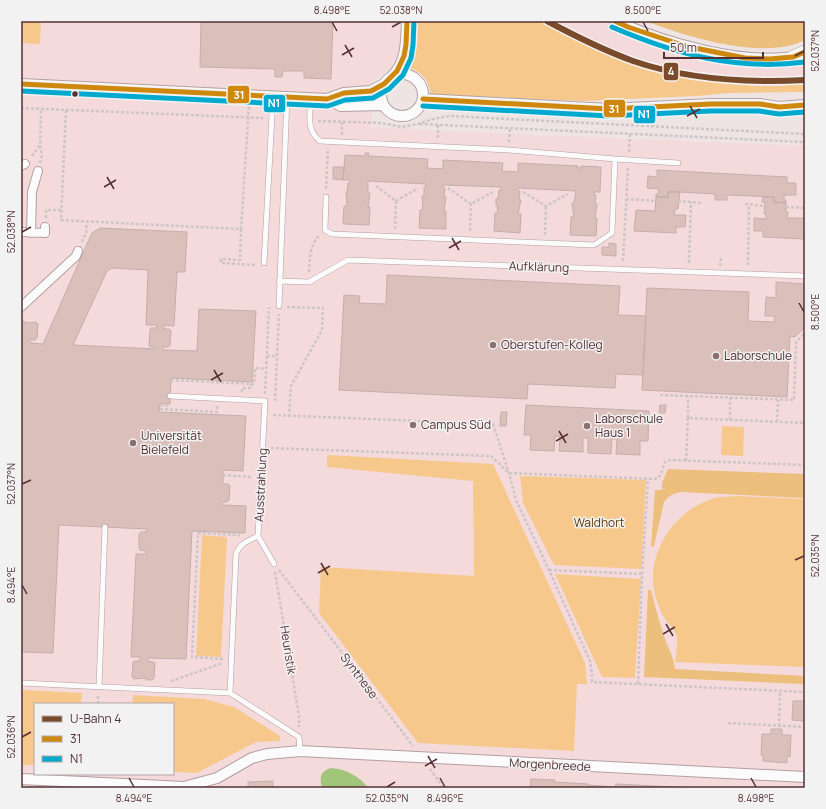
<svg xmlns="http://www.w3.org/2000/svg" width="826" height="809" font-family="Manrope,sans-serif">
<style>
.built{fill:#f5dadb;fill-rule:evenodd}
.green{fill:#f6c88c}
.forest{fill:#ecbf7d}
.water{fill:#a1c67b}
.building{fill:#dbbfbb;stroke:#c3afab;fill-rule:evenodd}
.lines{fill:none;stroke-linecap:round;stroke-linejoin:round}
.service-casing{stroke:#b39fa1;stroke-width:6}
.pedestrian-casing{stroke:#b39fa1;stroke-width:10}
.minor-casing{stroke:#b39fa1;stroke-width:12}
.tertiary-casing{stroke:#b39fa1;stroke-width:14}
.path{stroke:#cdc5c7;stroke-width:2.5;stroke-dasharray:3 2;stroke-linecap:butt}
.service{stroke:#fcfbfb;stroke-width:5}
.pedestrian{stroke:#fcfbfb;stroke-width:8}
.minor{stroke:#fcfbfb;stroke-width:10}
.tertiary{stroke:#fcfbfb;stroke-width:13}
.bus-1-casing{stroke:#f2f2f2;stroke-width:8}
.bus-2-casing{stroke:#f2f2f2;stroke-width:8}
.bus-1{stroke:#ce880d;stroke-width:5}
.bus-2{stroke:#00a9ce;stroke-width:5}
.metro-1-casing{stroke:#f2f2f2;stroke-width:9}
.metro-1{stroke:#7a4b2a;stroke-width:6}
.ticks{fill:none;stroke:#553034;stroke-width:1.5}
.bus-dot{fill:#553034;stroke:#f2f2f2;stroke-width:1.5}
.poi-dot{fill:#8b6f72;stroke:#f2f2f2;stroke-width:1.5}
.labels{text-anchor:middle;stroke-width:3;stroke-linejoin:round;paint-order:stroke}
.street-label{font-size:12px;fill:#553034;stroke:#f2f2f2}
.poi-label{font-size:12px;fill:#553034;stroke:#f2f2f2;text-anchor:start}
.park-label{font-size:12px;fill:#57390a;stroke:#f2f2f2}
.line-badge{stroke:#f2f2f2;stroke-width:1.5}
.badge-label{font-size:11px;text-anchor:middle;font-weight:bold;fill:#fff}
.neatline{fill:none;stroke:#553034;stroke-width:1.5}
.ticks-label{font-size:10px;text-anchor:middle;fill:#553034}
</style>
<rect width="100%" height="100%" fill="#eee4e4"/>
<path class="built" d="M21,21H401L399,52L394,63L385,73L373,81L372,127L442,131L805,146V788H21ZM35,704H173V774H35Z
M539,21H596L648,42L673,50L694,56L741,64L763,66L805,63V83L779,86H754L693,80L667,74L638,66L610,56Z"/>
<path class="green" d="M21,21H41L40,44L21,43Z
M411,21H539L610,56L667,74L693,80L754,86H779L805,83V92L730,93L697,96L583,101L494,97L477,99L431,97C429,78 422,72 405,66L409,57Z
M722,426L744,427L743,456L721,455Z
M327,455L493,464L585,663L587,684H577L574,751L418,743L319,613L321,567L474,576L473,481L327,467Z
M520,476L646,480L641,569L554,565L523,503Z
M736,496L805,499V667L675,662C676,654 678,644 677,637C676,631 667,623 664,617C660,611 657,602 655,594C645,553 675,509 715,498C722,496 730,497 736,496Z
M202,535L227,537L221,657L196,656Z
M555,574L641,579L635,678L602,677Z
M21,690L82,693L81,704H35V765H21Z
M133,695L204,699L234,707L280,736V741L256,742L197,773L173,772V704H132Z"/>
<path class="forest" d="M646,21H805V40C764,61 687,37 646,21Z
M668,469L805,474V498L681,492C673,493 669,496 664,502L654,546L651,547L655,490H662V483Z
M648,590H651C655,606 659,621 664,636C668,648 674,657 675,669L805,676V684L644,677Z"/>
<path class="water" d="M331,768C345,769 360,776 368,788H322C320,777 319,772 331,768Z"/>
<path class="building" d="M201,21H333L331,79L304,78V71H283L282,77H275V69L200,67Z
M365,153H369L368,156L428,159L427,168L443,169V160L503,163L502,171L518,172V163L578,166L577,168H581V166L601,167L600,192H594V195H596L595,204H597L595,218H597L596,236L570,235L571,217H574L572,203H574L576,191L518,188V191H520L519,200H521L518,214H521L520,233L494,231L495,213H497L498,206H496V199H498L499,190L501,191V187L443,185V188H445L444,197H446L444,211H446V229L419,228L420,210H423L422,196H424V187H426V184L368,181V193H370L368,207H370L369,225L343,224L344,206H347L346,192H347L348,183H350V180H343L345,155L365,156Z
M333,167H344L343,180L333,179Z
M657,170L787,177V183H796V195H784V200H786V203L774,202V197L727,195V200H715V194L680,192H668V197H656V194H658L659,189L647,188L648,176L657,177Z
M668,192H680L678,209H675L674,215H686L685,227H676V233L634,231L636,210L655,211L656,197H668Z
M763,197H774V202L786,203V212H788L787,218H805L804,239L763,237V231H754V218L766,219V214H764L765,202H762Z
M100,228L187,232L185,272H177L174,326L164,325V329H169L171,331L170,345L168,347H163V350L197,351L199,309L256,311L252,382L171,378L170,404H160L159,412L246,416L243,471L223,470V484H228L230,486L229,500L227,502H222V505L246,506L245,533L192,531L186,659L148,658V661L153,662L155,663L154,678L152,680H146V678L134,679L132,677L133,662L135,661H140V657H131L136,554H146V551L140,550L139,548V534L141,532H147V529L59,525L53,653L21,652V343H22L23,340L21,339V321L29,323L36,322L38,324L37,338L35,340H30V343L43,344L90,237L92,233ZM112,268L148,270L146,325H157L156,328H151L150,330L149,345L150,347H156V349L73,345L107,271Z
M609,243L616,244V256L602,255V247H609Z
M387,275L620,286L618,315L646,316L643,375L616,374L615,388L528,384L527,399L339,390L344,295L360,296L359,303L386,304Z
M776,282L805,284V324L804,328L795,337L790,336L787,397L642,390L647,288L749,292L748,321L774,322L775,316H765L766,297L776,298Z
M526,405L649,411L648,441H640V455L616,454L617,439H612L611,454L588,453V438H583V452L559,451L560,437L555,436L554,451L530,450L531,435H524Z
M660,405H666L665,413H659Z
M501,412H507L506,426H500Z
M793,701H805V721L792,720Z
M771,729H782V735H791L790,757L787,756V763L763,761V755H761L762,734H771Z
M531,779L555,780L554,782L588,784V785L615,787L616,784L694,788H530Z
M273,781V788H248V782Z"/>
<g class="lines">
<g class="service-casing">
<path id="service" d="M311,98C310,115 306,130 320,141L509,150L615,159L612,233L594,245L332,234L325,230L326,197
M615,159L678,163
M264,263L273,97
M279,281L309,282L348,260L805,276
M279,306L287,97
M170,396L265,401L258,536L274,564
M21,683L230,693L299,737L300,751
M99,686L105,527
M230,693L236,554C240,543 248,541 258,536"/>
</g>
<g class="pedestrian-casing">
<path id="pedestrian" d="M21,166L25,164
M21,232L45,233V227
M31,233L32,192L38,171
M21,307L76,256L78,251"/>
</g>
<g class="minor-casing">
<path id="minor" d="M615,21C665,43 745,67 799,56
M381 95a21 21 0 1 1 42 0a21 21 0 1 1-42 0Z
M393,75C407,61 406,40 407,21
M21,84L327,99L344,93L371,91L384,84
M327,99L341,106L383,105
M423,99L609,109L711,104H760L779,107L805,105
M21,779L184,787L217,778L252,758L267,754L300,751L805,777"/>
</g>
<g class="tertiary-casing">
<path id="tertiary" d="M793,57L805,52"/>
</g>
<path class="path" d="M21,108L263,118
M66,110L61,220L241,229L249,106
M318,121L381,123L402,127L418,124L433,119L449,116L805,134
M420,124L805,142
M342,135V121
M438,138V125
M509,142L510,128
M629,152L630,134
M32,156L39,146
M40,163L42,156L40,146L41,109
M376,186L396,201L418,188
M448,188L471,204L493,192
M326,189L328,148
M523,192L546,206L568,194
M626,199L656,201
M678,201L701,203
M745,204L764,206
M786,207L805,208
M46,218V210H62
M241,229L240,260L221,259V263L255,265
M395,229L396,201
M470,231L471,204
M545,235L546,206
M82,242L86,233L87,222
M623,261L628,168
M689,263L691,202
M748,265L749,205
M720,266L721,258
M309,272C310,260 309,245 319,236
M287,307L323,308L322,330L291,386L289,416
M267,356H277
M171,380L254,384L255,368L266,369
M242,392V388H251V384
M265,394L269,307
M660,395L794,400L796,342L805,333
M275,401L279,314
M160,405L169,406
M160,409L217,412V406
M273,415L493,424L509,473L516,500L549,570L590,661L592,675V682L805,692
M688,418V397
M730,420V398
M777,422L778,400
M271,448L491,456L509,473L655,479L660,476L665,462L670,460L805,465
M686,461L688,418L805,423
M223,475L252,477
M279,570L413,746
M549,570L642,574
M275,572L299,716V727
M223,659L192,657L198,533L240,535
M171,681L223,663
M638,684L642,574L648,479
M98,704V695
M728,723L805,727
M779,726L780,691
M430,769L444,788"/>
<use href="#service" class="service"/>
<use href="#pedestrian" class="pedestrian"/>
<use href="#minor" class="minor"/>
<use href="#tertiary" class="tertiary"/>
<g class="bus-1-casing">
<path id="bus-1" d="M615,21L628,27L685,46L745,58L770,59L793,57L805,52
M21,84L327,99L344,93L371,91L384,84L397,71L404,56L406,45L407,21
M423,99L609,109L711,104H760L779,107L805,105"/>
</g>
<g class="bus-2-casing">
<path id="bus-2" d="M612,27C675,54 736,71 805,62
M21,91L328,106L345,100L373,98L389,89L403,75L411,58L413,45L414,21
M423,106L609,116L711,111H759L779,114L805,112"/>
</g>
<use href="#bus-1" class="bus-1"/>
<use href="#bus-2" class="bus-2"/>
<g class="metro-1-casing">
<path id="metro-1" d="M547,21C575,36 603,50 633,61C688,80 747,83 805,80"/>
</g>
<use href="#metro-1" class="metro-1"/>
</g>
<path class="ticks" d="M332,22L337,31M643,22L648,31M392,27L401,22M345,45L352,57M342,55L354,48M795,56L804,51M690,106L697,118M687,116L700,109M107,177L114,189M104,187L116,180M22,232L31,227M452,238L459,250M449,248L461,241M799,303L804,312M214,370L221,382M211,380L223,373M559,431L566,443M556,441L568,434M22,484L31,480M795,560L804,556M321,563L328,575M318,573L330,566M22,585L27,594M666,624L673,636M663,634L675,627M22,737L31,732M428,756L435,768M425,766L437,759M129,778L134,787M440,778L445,787M751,778L756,787M387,787L395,782"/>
<circle class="bus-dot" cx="75" cy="94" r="3.5"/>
<g class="poi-dot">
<circle cx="493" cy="345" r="4"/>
<circle cx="716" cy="356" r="4"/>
<circle cx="413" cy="425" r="4"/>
<circle cx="587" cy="426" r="4"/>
<circle cx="133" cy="443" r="4"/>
</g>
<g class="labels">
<g class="street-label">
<text transform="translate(539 267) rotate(2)" y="4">Aufklärung</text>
<text transform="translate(261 485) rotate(-87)" y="4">Ausstrahlung</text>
<text transform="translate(288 650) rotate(81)" y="4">Heuristik</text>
<text transform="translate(359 676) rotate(53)" y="4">Synthese</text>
<text transform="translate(550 765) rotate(3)" y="4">Morgenbreede</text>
</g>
<g class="poi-label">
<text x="501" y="349">Oberstufen-Kolleg</text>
<text x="724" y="360">Laborschule</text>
<text x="595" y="423">Laborschule<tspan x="595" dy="14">Haus 1</tspan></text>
<text x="421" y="429">Campus Süd</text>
<text x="141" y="440">Universität<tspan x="141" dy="14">Bielefeld</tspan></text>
</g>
<g class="park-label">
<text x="599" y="527">Waldhort</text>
</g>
</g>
<g class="line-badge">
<rect x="663" y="62" width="16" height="19" rx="4" fill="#7a4b2a"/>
<rect x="227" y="85" width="23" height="19" rx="4" fill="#ce880d"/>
<rect x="263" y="94" width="23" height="19" rx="4" fill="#00a9ce"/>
<rect x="603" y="99" width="23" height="19" rx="4" fill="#ce880d"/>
<rect x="633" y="105" width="23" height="19" rx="4" fill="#00a9ce"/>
</g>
<g class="badge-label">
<text x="671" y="75">4</text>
<text x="239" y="99">31</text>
<text x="274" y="107">N1</text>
<text x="614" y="113">31</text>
<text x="644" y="118">N1</text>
</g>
<rect width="826" height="809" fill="none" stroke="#f2f2f2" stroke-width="44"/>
<rect x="34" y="703" width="140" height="72" fill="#f2f2f2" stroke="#b3a4a6"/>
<rect x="42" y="716" width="20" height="6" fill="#7a4b2a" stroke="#b3a4a6"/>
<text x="70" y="723" font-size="12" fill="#553034">U-Bahn 4</text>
<rect x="42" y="736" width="20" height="6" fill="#ce880d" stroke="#b3a4a6"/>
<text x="70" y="743" font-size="12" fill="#553034">31</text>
<rect x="42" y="756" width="20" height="6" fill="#00a9ce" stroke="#b3a4a6"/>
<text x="70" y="763" font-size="12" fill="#553034">N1</text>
<path d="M664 52v6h99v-6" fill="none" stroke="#553034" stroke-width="2"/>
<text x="670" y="52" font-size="12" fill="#553034" stroke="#f2f2f2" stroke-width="3" paint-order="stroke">50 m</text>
<rect x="22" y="22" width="782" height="765" class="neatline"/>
<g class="ticks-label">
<text x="332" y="14">8.498°E</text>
<text x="401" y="14">52.038°N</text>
<text x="643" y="14">8.500°E</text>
<text transform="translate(815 51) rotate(-90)" y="4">52.037°N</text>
<text transform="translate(11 232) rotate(-90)" y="4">52.038°N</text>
<text transform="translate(815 312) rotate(-90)" y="4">8.500°E</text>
<text transform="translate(11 484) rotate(-90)" y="4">52.037°N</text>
<text transform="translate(815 556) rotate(-90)" y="4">52.035°N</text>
<text transform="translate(11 585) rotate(-90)" y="4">8.494°E</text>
<text transform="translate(11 737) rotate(-90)" y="4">52.036°N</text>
<text x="134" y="802">8.494°E</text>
<text x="387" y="802">52.035°N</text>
<text x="445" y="802">8.496°E</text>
<text x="756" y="802">8.498°E</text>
</g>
</svg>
